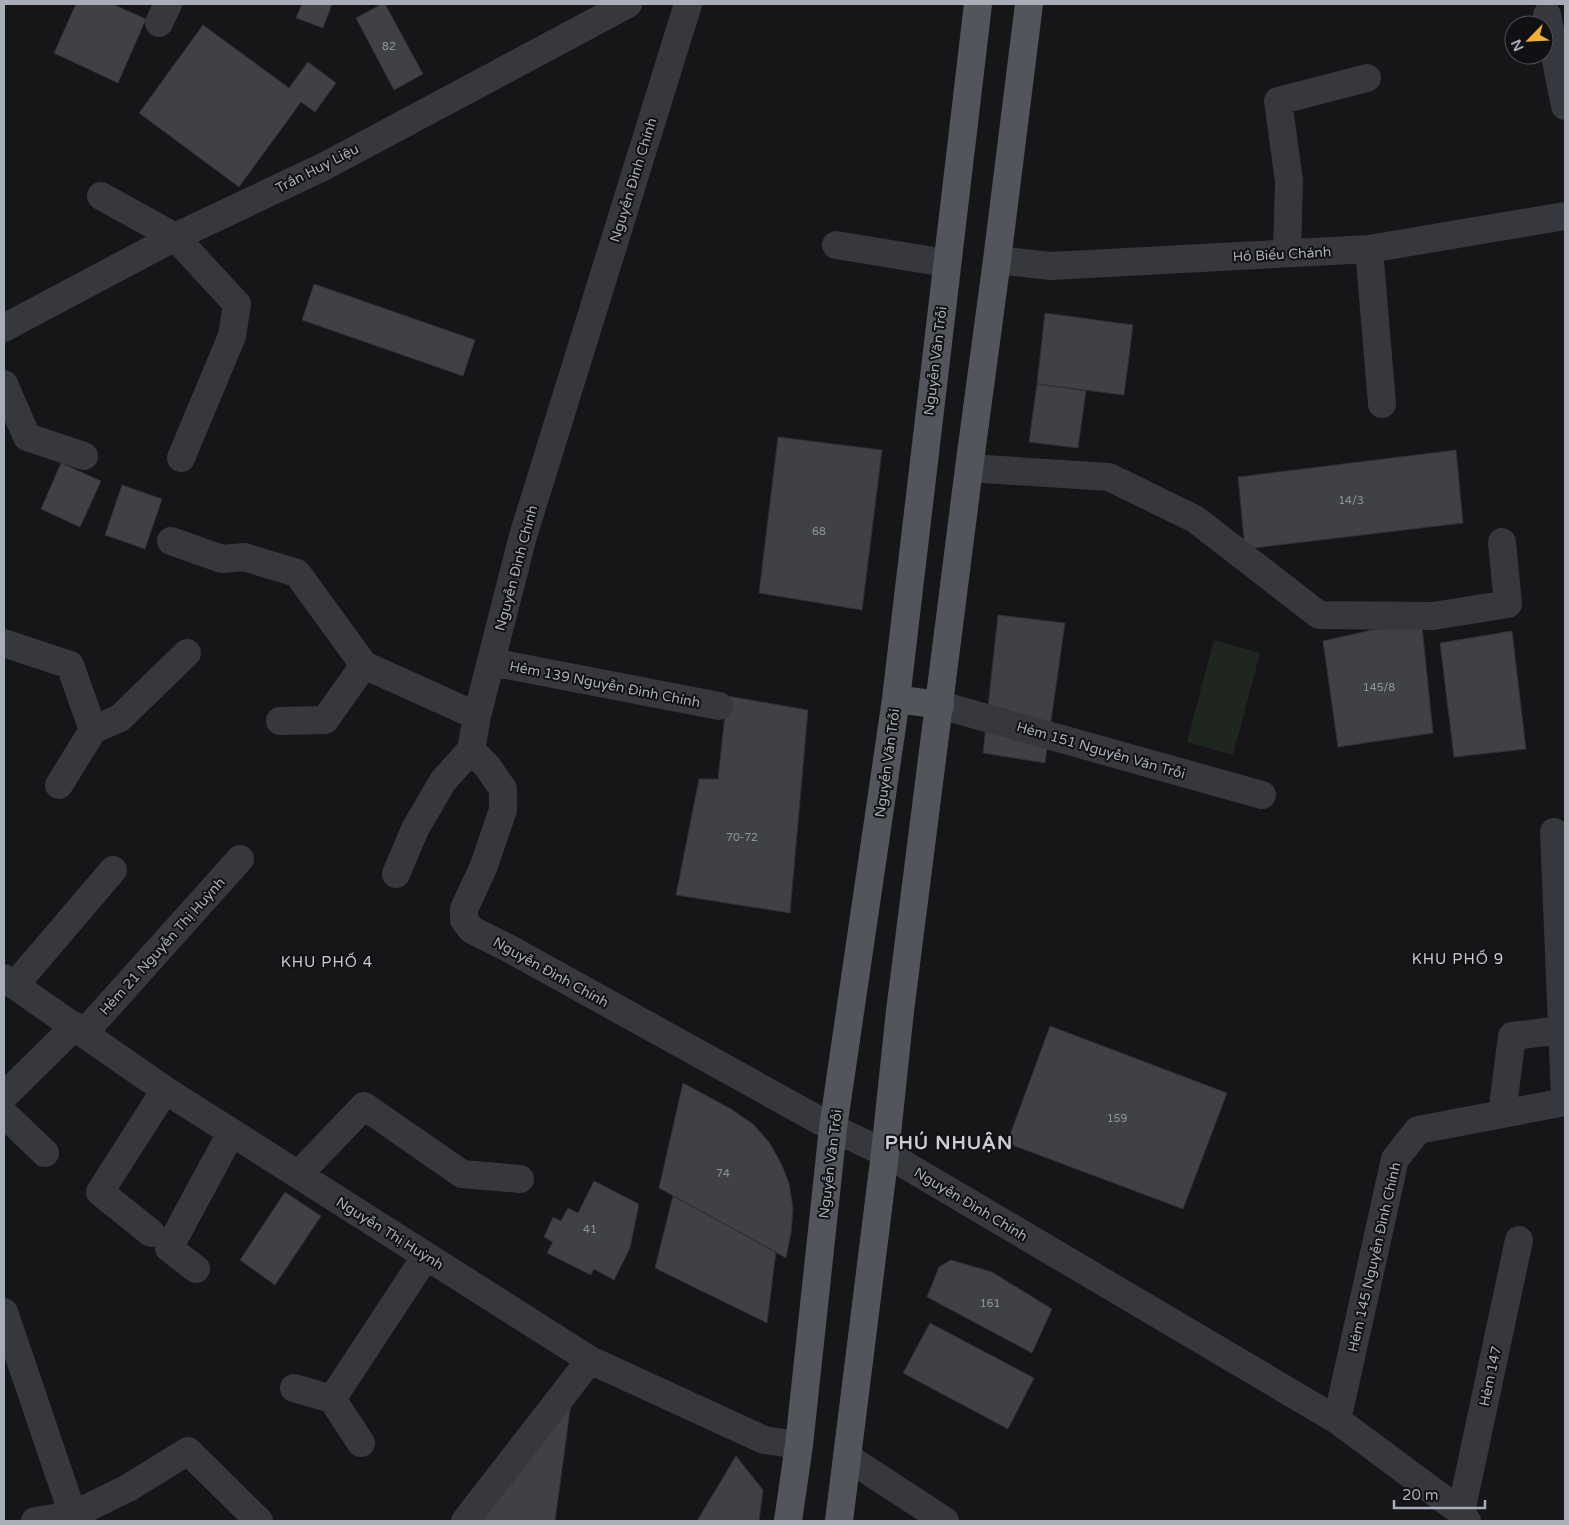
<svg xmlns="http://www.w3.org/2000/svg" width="1569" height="1525" font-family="'Varela Round',sans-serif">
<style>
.green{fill:#1e261f}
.building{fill:#404145;stroke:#303034}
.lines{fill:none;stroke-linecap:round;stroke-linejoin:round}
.minor{stroke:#37383d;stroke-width:28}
.major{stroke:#53555c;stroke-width:28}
.labels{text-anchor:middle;stroke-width:4;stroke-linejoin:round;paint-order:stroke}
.number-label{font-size:11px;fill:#8e929b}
.street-label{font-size:14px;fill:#a8adb8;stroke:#111113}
.neighbourhood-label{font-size:15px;letter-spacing:1px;fill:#c9ccd4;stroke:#111113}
.district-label{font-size:19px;font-weight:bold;letter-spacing:1px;fill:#c9ccd4;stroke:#111113}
</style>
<rect width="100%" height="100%" fill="#161618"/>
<path class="green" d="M1214,640L1260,653L1233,755L1187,742Z"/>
<path class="building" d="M76,4H112L146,19L118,83L54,53Z
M302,4H332L323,28L296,18Z
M382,4H385L423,74L394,90L356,18Z
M203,25L289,88L308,62L336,83L315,112L301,102L239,187L139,113Z
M314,284L475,340L463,376L302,320Z
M1045,313L1133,325L1124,395L1037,384Z
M1037,384L1086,391L1078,448L1029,442Z
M778,437L882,450L862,610L759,593Z
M1456,450L1463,523L1245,549L1238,477Z
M61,463L101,481L80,527L41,509Z
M122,485L162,499L145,549L105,535Z
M998,615L1065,623L1045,763L983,753Z
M1422,626L1433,733L1338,747L1323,641L1372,630Z
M1512,631L1526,749L1454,757L1440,643Z
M727,696L808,710L790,913L676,895L699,779H718Z
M1050,1026L1227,1093L1183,1209L1007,1143Z
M683,1083L731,1109L753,1124L769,1142L781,1163L789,1183L793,1208L791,1233L786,1258L659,1188Z
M594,1181L639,1204L630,1248L614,1280L594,1269L591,1275L547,1253L553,1242L544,1237L553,1217L561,1221L568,1208L578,1213Z
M285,1192L321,1216L275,1285L240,1260Z
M673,1196L776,1252L767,1323L655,1268Z
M951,1260L992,1272L1052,1309L1032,1353L927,1297L939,1267Z
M930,1323L1034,1378L1008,1429L903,1373Z
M572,1395L555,1521H468Z
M736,1456L763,1490L759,1521H697Z"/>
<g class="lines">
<path class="minor" d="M688,4L523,536L477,716L471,750L487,766L503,789V810L483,868L464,909V920L472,930L510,949L833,1128L885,1153L1337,1420L1461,1512L1467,1521
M1547,15L1565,106
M159,23L168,4
M101,196L175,237L237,304L232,336L181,458
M836,245L946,263
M1369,249L1382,404
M1287,253L1289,181L1278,101L1367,78
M997,260L1051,266L1369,249L1565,216
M4,328L175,237L325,166L628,4
M4,384L27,437L84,456
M969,468L1109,477L1195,519L1319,615L1433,616L1508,604L1502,542
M171,541L222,559L244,557L297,573L364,665L477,716
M4,643L70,665L93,730
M491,662L719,706
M940,705L1262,795
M280,721L325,720L364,665
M59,785L93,730L120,718L187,653
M1554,832L1565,1098
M396,874L415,829L443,781L471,750
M4,978L165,1090L590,1360L764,1440L799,1445
M15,985L113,870
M84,1033L240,859
M4,1096L75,1026
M4,1114L45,1153
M1502,1114L1512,1036L1562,1030
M298,1175L364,1106L462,1174L520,1179
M151,1233L100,1192L165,1090
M196,1269L169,1248L231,1133
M4,1312L73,1515
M294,1388L332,1399L361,1443
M332,1399L426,1256
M1337,1420L1395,1159L1418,1130L1565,1102
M847,1457L945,1521
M1461,1512L1519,1240
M35,1521L73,1515L128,1488L188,1451L259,1521
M465,1521L590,1360"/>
<path class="major" d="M896,699L940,705
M788,1521L799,1445L833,1128L896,699L978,4
M839,1521L885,1153L900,1011L969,468L997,260L1029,4"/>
</g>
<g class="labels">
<g class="number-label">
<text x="389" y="50">82</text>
<text x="1351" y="504">14/3</text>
<text x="819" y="535">68</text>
<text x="1379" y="691">145/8</text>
<text x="742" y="841">70-72</text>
<text x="1117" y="1122">159</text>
<text x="723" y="1177">74</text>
<text x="590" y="1233">41</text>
<text x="990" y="1307">161</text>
</g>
<g class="street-label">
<text transform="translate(317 168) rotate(-27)" y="5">Trần Huy Liệu</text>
<text transform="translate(633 180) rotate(-73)" y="5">Nguyễn Đình Chính</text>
<text transform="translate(1282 254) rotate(-3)" y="5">Hồ Biểu Chánh</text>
<text transform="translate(935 361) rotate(-83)" y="5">Nguyễn Văn Trỗi</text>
<text transform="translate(516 568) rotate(-75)" y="5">Nguyễn Đình Chính</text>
<text transform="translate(605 684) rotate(11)" y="5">Hẻm 139 Nguyễn Đình Chính</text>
<text transform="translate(1101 750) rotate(16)" y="5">Hẻm 151 Nguyễn Văn Trỗi</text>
<text transform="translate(887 763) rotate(-82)" y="5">Nguyễn Văn Trỗi</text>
<text transform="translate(162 946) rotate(-48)" y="5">Hẻm 21 Nguyễn Thị Huỳnh</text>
<text transform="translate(551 972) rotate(29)" y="5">Nguyễn Đình Chính</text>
<text transform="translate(830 1164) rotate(-83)" y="5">Nguyễn Văn Trỗi</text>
<text transform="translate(971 1204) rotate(31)" y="5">Nguyễn Đình Chính</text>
<text transform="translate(390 1233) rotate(32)" y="5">Nguyễn Thị Huỳnh</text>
<text transform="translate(1374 1257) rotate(-77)" y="5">Hẻm 145 Nguyễn Đình Chính</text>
<text transform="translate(1490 1376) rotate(-78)" y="5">Hẻm 147</text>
</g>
<g class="neighbourhood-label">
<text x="1458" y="964">KHU PHỐ 9</text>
<text x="327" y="967">KHU PHỐ 4</text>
</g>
<g class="district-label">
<text x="949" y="1149">PHÚ NHUẬN</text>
</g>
</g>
<rect width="1569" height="1525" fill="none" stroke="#a8adb8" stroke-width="10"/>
<g transform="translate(1529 40) rotate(246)"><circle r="24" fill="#111113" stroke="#4d4f55"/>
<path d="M0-4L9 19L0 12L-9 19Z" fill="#f2b134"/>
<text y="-8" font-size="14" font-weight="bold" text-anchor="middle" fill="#a8adb8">N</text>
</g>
<path d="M1394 1500v8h91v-8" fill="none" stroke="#a8adb8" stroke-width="2.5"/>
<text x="1402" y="1500" font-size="15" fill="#a8adb8" stroke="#111113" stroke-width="4" paint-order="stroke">20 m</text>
</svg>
